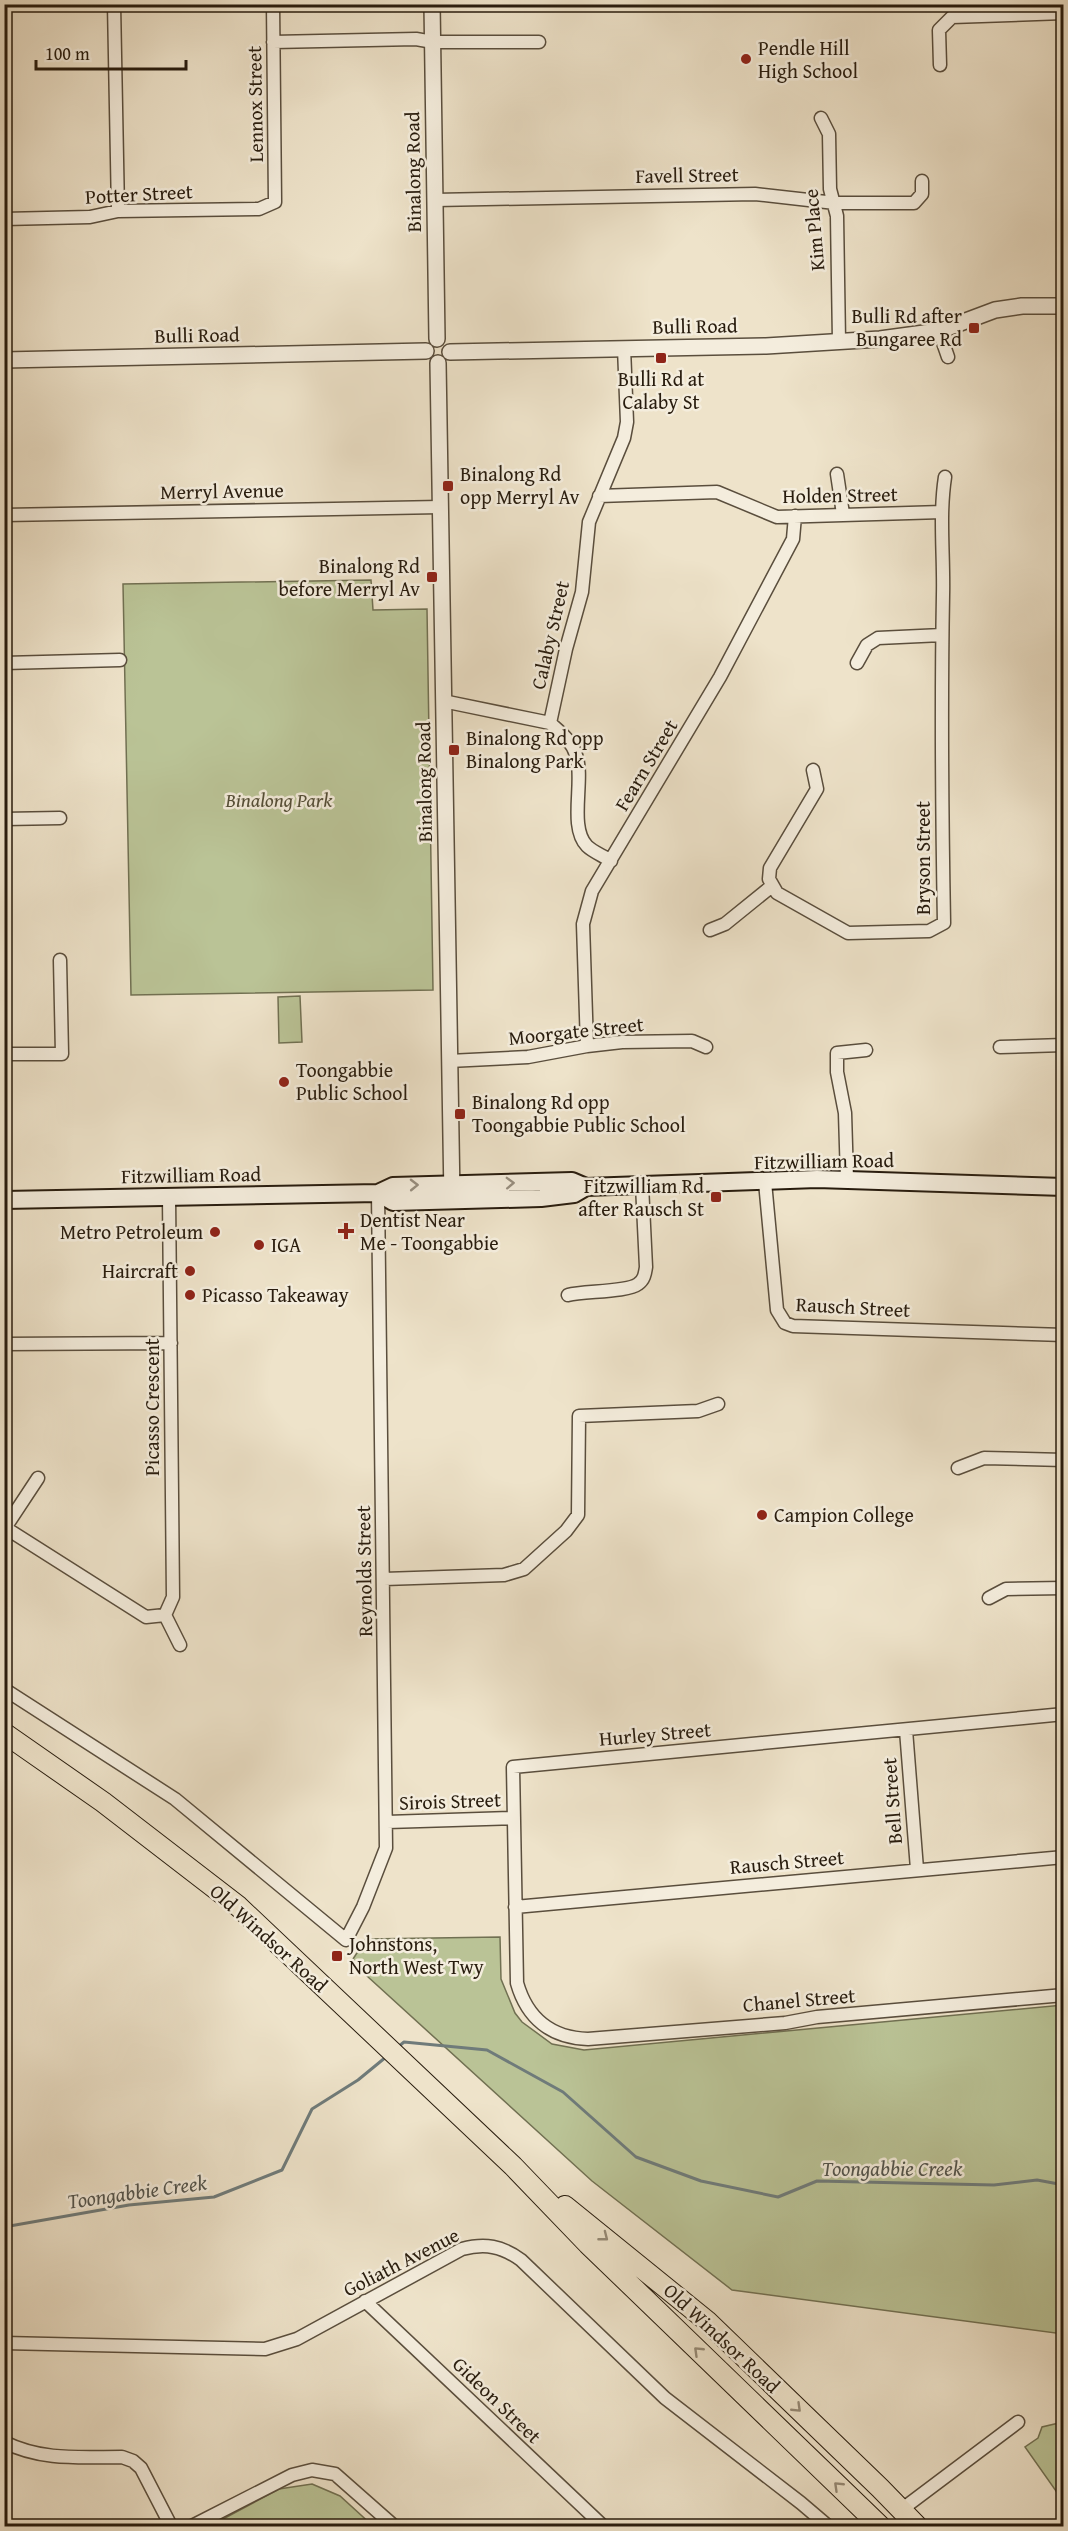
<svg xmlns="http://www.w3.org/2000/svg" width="1068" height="2531" font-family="'Gentium Book Plus',serif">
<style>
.green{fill:#bac396;stroke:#717052;stroke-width:1.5}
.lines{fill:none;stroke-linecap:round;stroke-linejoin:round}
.stream{stroke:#6f7b7a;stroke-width:3}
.minor-casing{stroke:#5a4e3d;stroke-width:15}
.tertiary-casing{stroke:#5a4e3d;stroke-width:18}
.secondary-casing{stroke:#281c0e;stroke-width:20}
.trunk-casing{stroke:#281c0e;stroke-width:22}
.minor{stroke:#f4eddd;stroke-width:12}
.tertiary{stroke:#f4eddd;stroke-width:15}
.secondary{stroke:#f4eddd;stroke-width:16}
.trunk{stroke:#eee3ca;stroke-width:20}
.oneway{stroke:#988f80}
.oneway2{stroke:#958975}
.poi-dot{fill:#8f2418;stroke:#f4eddd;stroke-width:2}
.labels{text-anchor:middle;stroke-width:5;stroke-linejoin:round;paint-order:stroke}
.poi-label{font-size:20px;fill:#281c0e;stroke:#f4eddd;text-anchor:start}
.street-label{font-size:20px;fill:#281c0e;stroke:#f4eddd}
.park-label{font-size:20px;font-style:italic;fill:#544e37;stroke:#f4eddd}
.water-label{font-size:21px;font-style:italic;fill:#52544d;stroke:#f4eddd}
</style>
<rect width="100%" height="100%" fill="#eee3ca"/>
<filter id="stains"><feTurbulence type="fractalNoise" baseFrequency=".00333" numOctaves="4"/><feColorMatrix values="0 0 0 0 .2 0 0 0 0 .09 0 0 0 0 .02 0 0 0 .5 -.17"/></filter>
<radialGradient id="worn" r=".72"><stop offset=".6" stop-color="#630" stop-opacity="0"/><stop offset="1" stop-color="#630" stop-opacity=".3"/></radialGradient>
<path class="green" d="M371,580L373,610L427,609L433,990L131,995L123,584Z
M300,996L302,1042L279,1043L278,997Z
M500,1937L501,1979L515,2013L522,2022L552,2044L584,2050L1063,2005V2334L732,2290L592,2181L367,1976L353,1959L366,1939Z
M1063,2422H1064L1063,2501L1025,2447L1038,2438L1042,2427Z
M312,2484L340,2496L373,2526H210L279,2489Z"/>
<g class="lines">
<path class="stream" d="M398,2047L404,2042L487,2050L563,2092L636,2157L701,2181L778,2197L817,2181L994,2185L1037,2180L1064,2185
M4,2227L129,2205L214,2197L282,2170L312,2109L358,2080L386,2057"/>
<g class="minor-casing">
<path id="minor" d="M114,4L118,211
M273,42L416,39L433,42H539
M940,65L939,30L952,17L1064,13
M821,118L829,134L830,189L837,216L839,341
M435,200L755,194L835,203H914L922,194V181
M4,219L90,217L118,211L259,209L275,202L273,4
M939,331L948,357
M837,474L843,514
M599,496L717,492L777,517L942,512
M4,515L440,507
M4,663L120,660
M857,663L867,645L878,638L942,635
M443,701L550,723C560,732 572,741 576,755C585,779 568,827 587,846C593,852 604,856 611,861
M550,723L566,649L582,592L589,522L624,438L627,422L624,348
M813,770L817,789L770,868L769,879L777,893L848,933L929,931L944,923C942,814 941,705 943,595C944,556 939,516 945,477
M4,819L60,818
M710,930L725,924L772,886
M587,1046L583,924L592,891L720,677L793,539L795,516
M1000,1047L1064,1045
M4,1054H62L60,960
M449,1061L528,1057L587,1046L622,1042L692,1041L706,1047
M847,1179L845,1113L837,1072V1053L866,1050
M765,1182L777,1310L785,1323L793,1326L1064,1335
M568,1295C584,1291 628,1292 638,1284C644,1280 645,1274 646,1267L642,1185
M4,1344L171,1343
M958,1468L984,1458L1064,1460
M4,1527L146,1617L165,1615L173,1597L169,1197
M5,1528L38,1478
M384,1579L504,1575L524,1569L566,1531L578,1515L579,1416L698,1411L718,1404
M989,1598L1006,1589L1064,1588
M165,1615L180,1645
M4,1689L175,1799L346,1940L363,1907L386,1848L378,1193
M1064,1714L513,1767L517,1983C527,2018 551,2038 588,2039L785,2023L817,2017L1064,1995
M906,1730L917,1869
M387,1822L514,1818
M515,1907L1064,1857
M365,2301L603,2526
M4,2343L265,2349L297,2339L462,2249C485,2243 502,2246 521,2260L665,2398L801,2503L828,2526
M4,2442C42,2461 80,2457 122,2457L133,2461L141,2468L171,2526
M901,2510L1018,2422
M192,2526L292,2475L312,2470L335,2474L394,2526"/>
</g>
<g class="tertiary-casing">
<path id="tertiary" d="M432,4L437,339
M450,352L766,346L880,339L939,331L995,310L1022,306H1064
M4,360L426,351
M438,363L452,1197"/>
</g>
<g class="secondary-casing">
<path id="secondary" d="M378,1193L393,1202L541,1198L574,1194L586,1187
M4,1200L378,1193L393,1186L572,1181L586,1187L817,1179L1064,1187"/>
</g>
<g class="trunk-casing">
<path id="trunk" d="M4,1733L103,1802L238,1906L513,2166L588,2244L880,2526
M565,2206L707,2321L880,2488L917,2526"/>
</g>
<use href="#minor" class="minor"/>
<use href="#tertiary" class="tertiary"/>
<use href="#secondary" class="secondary"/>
<use href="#trunk" class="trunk"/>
</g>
<defs><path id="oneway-chevron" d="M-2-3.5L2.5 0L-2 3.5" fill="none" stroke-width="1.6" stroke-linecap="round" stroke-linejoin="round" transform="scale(1.5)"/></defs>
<g class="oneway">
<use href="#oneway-chevron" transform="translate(510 1183) rotate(-2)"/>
<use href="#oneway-chevron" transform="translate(414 1185) rotate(-1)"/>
</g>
<g class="oneway2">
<use href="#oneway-chevron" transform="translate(604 2237) rotate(38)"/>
<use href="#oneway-chevron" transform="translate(698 2351) rotate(-136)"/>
<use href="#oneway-chevron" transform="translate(797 2408) rotate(44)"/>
<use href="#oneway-chevron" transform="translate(838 2486) rotate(-136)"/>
</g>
<g class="poi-dot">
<circle cx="746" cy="59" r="6"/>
<rect x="968" y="322" width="12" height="12" rx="3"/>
<rect x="655" y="352" width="12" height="12" rx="3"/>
<rect x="442" y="480" width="12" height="12" rx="3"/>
<rect x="426" y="571" width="12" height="12" rx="3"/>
<rect x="448" y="744" width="12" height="12" rx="3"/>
<circle cx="284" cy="1082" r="6"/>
<rect x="454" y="1108" width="12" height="12" rx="3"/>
<rect x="710" y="1191" width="12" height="12" rx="3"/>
<path d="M343 1222h6v6h6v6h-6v6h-6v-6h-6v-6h6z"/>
<circle cx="215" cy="1232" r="6"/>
<circle cx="259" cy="1245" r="6"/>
<circle cx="190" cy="1271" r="6"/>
<circle cx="190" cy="1295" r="6"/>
<circle cx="762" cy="1515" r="6"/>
<rect x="331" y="1950" width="12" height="12" rx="3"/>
</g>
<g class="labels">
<g class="poi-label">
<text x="758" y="55">Pendle Hill<tspan x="758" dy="23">High School</tspan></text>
<text x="962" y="323" text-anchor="end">Bulli Rd after<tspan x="962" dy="23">Bungaree Rd</tspan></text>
<text x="661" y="386" text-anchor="middle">Bulli Rd at<tspan x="661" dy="23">Calaby St</tspan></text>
<text x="460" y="481">Binalong Rd<tspan x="460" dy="23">opp Merryl Av</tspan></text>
<text x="420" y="573" text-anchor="end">Binalong Rd<tspan x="420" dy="23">before Merryl Av</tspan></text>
<text x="466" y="745">Binalong Rd opp<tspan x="466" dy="23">Binalong Park</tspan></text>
<text x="296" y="1077">Toongabbie<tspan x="296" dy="23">Public School</tspan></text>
<text x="472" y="1109">Binalong Rd opp<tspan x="472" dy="23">Toongabbie Public School</tspan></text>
<text x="704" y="1193" text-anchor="end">Fitzwilliam Rd<tspan x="704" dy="23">after Rausch St</tspan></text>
<text x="360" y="1227">Dentist Near<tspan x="360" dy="23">Me - Toongabbie</tspan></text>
<text x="203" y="1239" text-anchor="end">Metro Petroleum</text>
<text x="271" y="1252">IGA</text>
<text x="178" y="1278" text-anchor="end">Haircraft</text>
<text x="202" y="1302">Picasso Takeaway</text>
<text x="774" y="1522">Campion College</text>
<text x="349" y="1951">Johnstons,<tspan x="349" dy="23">North West Twy</tspan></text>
</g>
<g class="street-label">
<text transform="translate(255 104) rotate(-91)" y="7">Lennox Street</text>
<text transform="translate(413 172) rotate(-91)" y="7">Binalong Road</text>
<text transform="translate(687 175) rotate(-1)" y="7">Favell Street</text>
<text transform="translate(139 194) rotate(-3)" y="7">Potter Street</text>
<text transform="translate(814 230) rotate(-95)" y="7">Kim Place</text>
<text transform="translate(695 326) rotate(-1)" y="7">Bulli Road</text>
<text transform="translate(197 335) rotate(-1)" y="7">Bulli Road</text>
<text transform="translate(222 491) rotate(-1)" y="7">Merryl Avenue</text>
<text transform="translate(840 495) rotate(-1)" y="7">Holden Street</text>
<text transform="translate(550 635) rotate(-77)" y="7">Calaby Street</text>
<text transform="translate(646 765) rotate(-59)" y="7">Fearn Street</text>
<text transform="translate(424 782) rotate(-91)" y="7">Binalong Road</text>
<text transform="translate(923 858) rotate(-90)" y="7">Bryson Street</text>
<text transform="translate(576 1031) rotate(-6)" y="7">Moorgate Street</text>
<text transform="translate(824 1161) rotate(-1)" y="7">Fitzwilliam Road</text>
<text transform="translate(191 1175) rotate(-1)" y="7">Fitzwilliam Road</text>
<text transform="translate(853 1307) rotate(3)" y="7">Rausch Street</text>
<text transform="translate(152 1407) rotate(-90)" y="7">Picasso Crescent</text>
<text transform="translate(364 1571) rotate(-91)" y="7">Reynolds Street</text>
<text transform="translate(655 1734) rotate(-5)" y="7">Hurley Street</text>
<text transform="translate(450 1801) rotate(-2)" y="7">Sirois Street</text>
<text transform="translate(892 1801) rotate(-94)" y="7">Bell Street</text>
<text transform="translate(787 1862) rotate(-5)" y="7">Rausch Street</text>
<text transform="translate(269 1938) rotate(42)" y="7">Old Windsor Road</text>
<text transform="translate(799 2000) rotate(-5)" y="7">Chanel Street</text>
<text transform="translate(401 2262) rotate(-27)" y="7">Goliath Avenue</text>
<text transform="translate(722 2338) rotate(43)" y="7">Old Windsor Road</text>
<text transform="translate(497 2400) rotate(44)" y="7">Gideon Street</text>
</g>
<g class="park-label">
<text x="279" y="807">Binalong Park</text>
</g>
<g class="water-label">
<text x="892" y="2176">Toongabbie Creek</text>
<text transform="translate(137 2192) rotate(-8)" y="7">Toongabbie Creek</text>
</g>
</g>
<rect width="1068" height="2531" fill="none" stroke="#eee3ca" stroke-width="24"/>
<rect x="6" y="6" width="1056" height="2519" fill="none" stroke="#281c0e" stroke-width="3"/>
<rect x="12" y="12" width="1044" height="2507" fill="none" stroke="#281c0e" stroke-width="1.5"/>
<path d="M36 60v9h150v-9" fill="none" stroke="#281c0e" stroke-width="3"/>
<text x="45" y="60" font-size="18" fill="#281c0e" stroke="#f4eddd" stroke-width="4.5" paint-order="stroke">100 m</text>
<rect width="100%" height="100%" filter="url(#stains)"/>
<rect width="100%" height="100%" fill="url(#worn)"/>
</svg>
